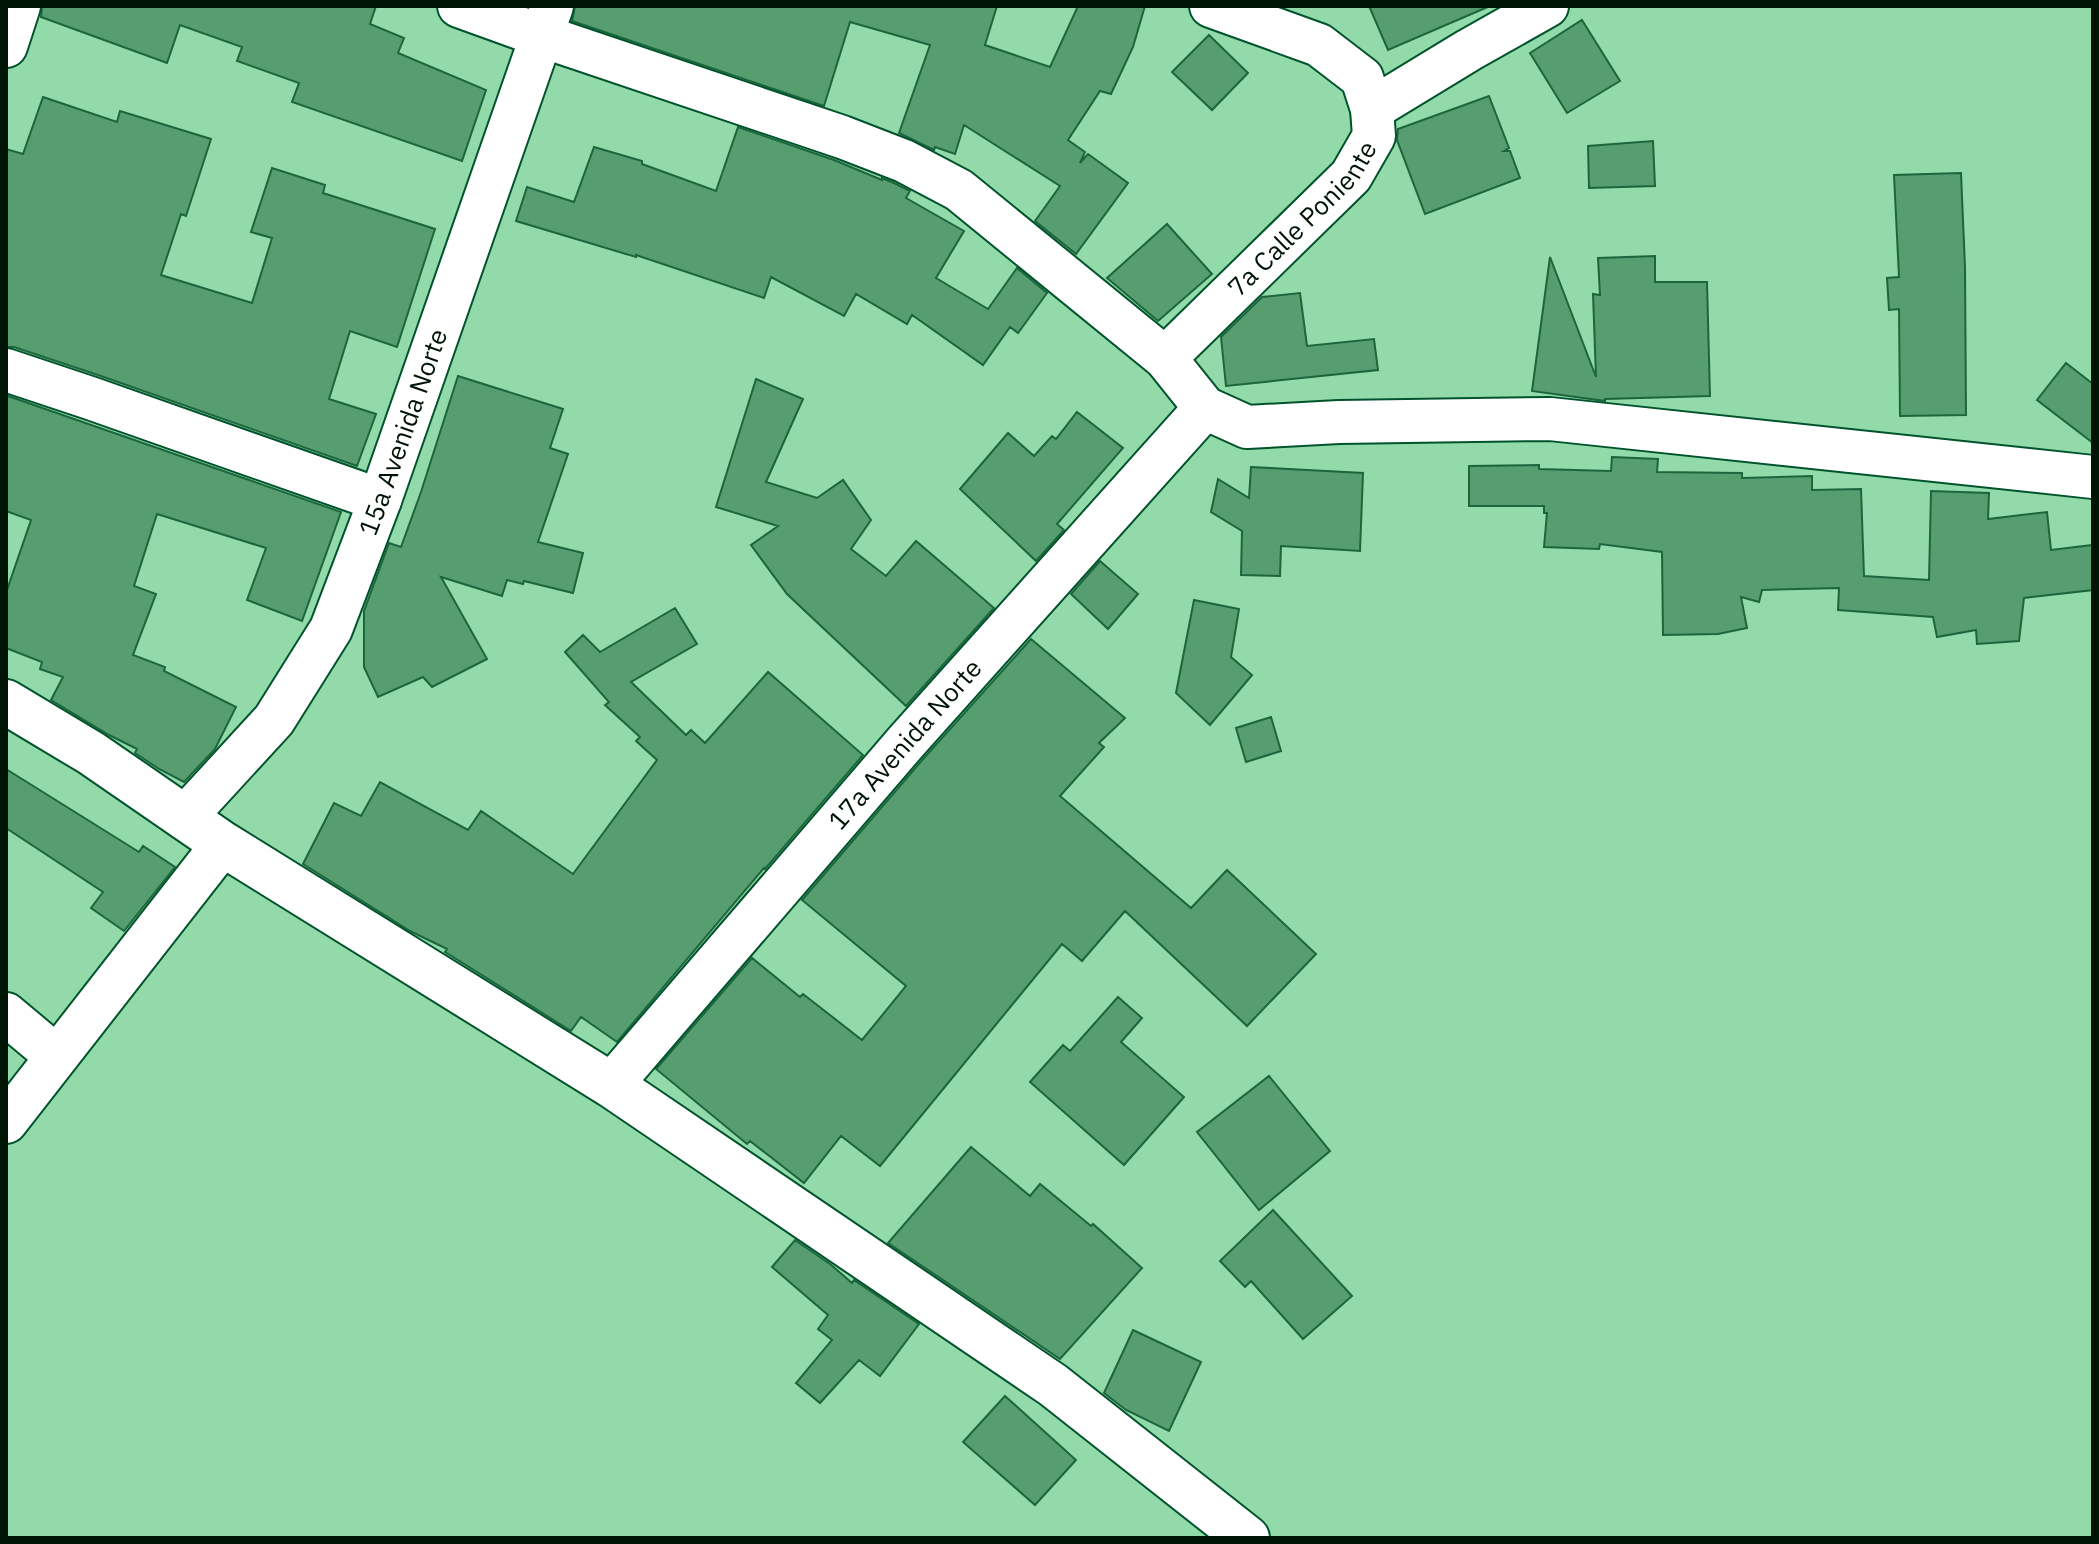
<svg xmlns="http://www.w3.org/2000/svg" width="2099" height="1544" font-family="'IBM Plex Sans',sans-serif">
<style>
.building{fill:#569d6f;stroke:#1c663d;stroke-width:2}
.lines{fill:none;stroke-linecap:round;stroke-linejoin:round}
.minor-casing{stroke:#00542c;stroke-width:46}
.tertiary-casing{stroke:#00542c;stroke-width:48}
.minor{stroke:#fff;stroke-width:42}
.tertiary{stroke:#fff;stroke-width:44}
.labels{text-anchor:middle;stroke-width:8;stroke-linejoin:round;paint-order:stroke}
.street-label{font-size:26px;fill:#001405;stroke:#9fe7b6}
</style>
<rect width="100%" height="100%" fill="#92daa9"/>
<path class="building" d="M42,6H376L370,24L404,38L398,53L486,90L462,161L292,102L299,83L237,61L242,47L180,25L167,63L41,17Z
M575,6H997L985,45L1050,67L1078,6H1145L1133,47L1111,94L1100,91L1068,140L1085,152L1080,163L1088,154L1128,183L1076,254L1035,221L1060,186L964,125L955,154L935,147L934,150L899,133L930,45L850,22L824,106L572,21Z
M1369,6H1490L1388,50Z
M1582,20L1620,81L1567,113L1530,53Z
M1209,35L1248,73L1212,110L1172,72Z
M1489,96L1509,148L1504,151H1510L1520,178L1425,214L1397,140L1398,129Z
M43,97L117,122L120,111L211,139L186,216L181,214L161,275L252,303L272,238L251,232L272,168L325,185L323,193L435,229L397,347L350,331L329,399L376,414L357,466L98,375L14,347H6V149L23,154Z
M738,127L834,160L882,180V178L894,183L910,191L906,198L964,231L936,278L988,309L1017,268L1047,293L1018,333L1010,327L983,365L912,315L907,324L856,294L844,316L771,277L764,298L636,255V257L516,221L527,187L574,202L594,147L642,161V164L716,191Z
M1653,141L1655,186L1589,188L1588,146Z
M1961,173L1965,267L1966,415L1900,416L1899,309L1889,310L1887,278L1899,277L1894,175Z
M1167,224L1212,274L1158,321L1107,278Z
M1655,256V282H1707L1710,396L1605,399V401L1532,391L1550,257L1596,377L1593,294L1600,295L1598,258Z
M1300,293L1307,346L1374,339L1378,370L1226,386L1221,337L1262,297Z
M2066,363L2093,384V443L2037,400Z
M458,376L563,409L550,448L568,454L538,542L583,553L573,593L524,581L523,584L507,580L502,596L441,577L487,659L432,687L423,677L378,697L364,667V611L389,543L401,547L421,492Z
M756,379L803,399L766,482L817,498L843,480L871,520L851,549L886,576L916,541L994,608L906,706L787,594L751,545L778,526L716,507Z
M8,396L341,512L302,621L247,600L266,548L157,514L134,586L156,594L133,655L165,667L164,671L236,707L215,749L184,782L159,769L135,753L137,749L109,735L51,700L63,677L40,669L42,662L6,648V593L31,520L6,511V400Z
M1077,412L1123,448L1057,524L1064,530L1036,561L960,489L1008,433L1034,456L1052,436L1056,439Z
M1612,457L1658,459L1657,472L1742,473V478L1812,476V490L1861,489L1864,576L1929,580L1931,491L1989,493L1988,519L2047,512L2051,550L2093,545V590L2024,598L2019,641L1977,644L1976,630L1937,637L1933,617L1838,610L1839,588L1762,590L1759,602L1741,597L1747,628L1718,634L1663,635L1662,552L1600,544L1599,549L1544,547L1547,513H1544V506H1469V466L1539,465V469L1611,471Z
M1251,467L1363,473L1360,551L1281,546L1280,576L1241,575L1242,531L1211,512L1218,479L1249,498Z
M1100,561L1138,594L1108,629L1071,594Z
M1194,600L1239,609L1231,657L1252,675L1210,725L1176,693Z
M675,608L697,644L631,682L686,735L691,730L705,743L768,672L863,755L765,869L764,868L617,1042L581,1017L571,1031L445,952L447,949L410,931L303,864L334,803L361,816L380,782L468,830L481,811L573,874L657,760L636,741L640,737L605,705L609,702L565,652L583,635L600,652Z
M1031,639L1125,718L1099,743L1104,747L1060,796L1191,908L1227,870L1316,954L1247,1026L1125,911L1082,961L1062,944L880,1166L841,1136L804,1183L750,1141L747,1144L656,1069L752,958L800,997L803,994L862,1040L906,986L802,900L924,758Z
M1271,717L1281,751L1246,762L1236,728Z
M6,769L139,852L143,846L175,867L124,931L91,908L103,892L6,828Z
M1118,997L1142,1018L1121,1042L1184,1097L1124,1165L1030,1082L1063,1045L1070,1051Z
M1269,1076L1330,1151L1259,1210L1197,1132Z
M971,1147L1030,1196L1040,1184L1091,1226L1093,1224L1142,1268L1060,1359L888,1243Z
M1273,1210L1352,1296L1303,1339L1251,1281L1245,1287L1220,1261Z
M795,1240L830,1264L852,1283L854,1280L919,1324L880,1376L859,1360L820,1403L796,1383L832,1340L818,1329L828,1315L772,1267Z
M1133,1330L1201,1362L1169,1431L1126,1410L1104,1393Z
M1005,1396L1076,1460L1035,1505L963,1442Z"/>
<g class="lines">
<g class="minor-casing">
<g id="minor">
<path d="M459,6L542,36L842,137L904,161L959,190L1165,358L1205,408L1247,427L1339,422L1550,419L2093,477"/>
<path d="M6,46L19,6"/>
<path d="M1372,109L1469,50L1547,6"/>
<path id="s1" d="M1165,358L1351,176L1374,136L1372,109L1362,78L1319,45L1211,6"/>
<path d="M6,370L90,398L380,500"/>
<path id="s2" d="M184,818L274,720L331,629L380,500L552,6"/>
<path d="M6,1014L56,1056"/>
<path id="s3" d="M611,1085L906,742L1205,408"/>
<path d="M6,1122L223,844"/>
</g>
</g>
<g class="tertiary-casing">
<path id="tertiary" d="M6,702L91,753L223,844L611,1085L1053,1385L1247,1538"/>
</g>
<use href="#minor" class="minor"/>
<use href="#tertiary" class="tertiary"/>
</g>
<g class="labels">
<g class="street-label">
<text dy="9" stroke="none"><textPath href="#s1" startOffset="196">7a Calle Poniente</textPath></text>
<text dy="9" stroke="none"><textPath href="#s2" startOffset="450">15a Avenida Norte</textPath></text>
<text dy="9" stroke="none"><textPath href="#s3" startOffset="450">17a Avenida Norte</textPath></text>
</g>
</g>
<rect width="2099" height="1544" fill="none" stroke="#001405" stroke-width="16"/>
</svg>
